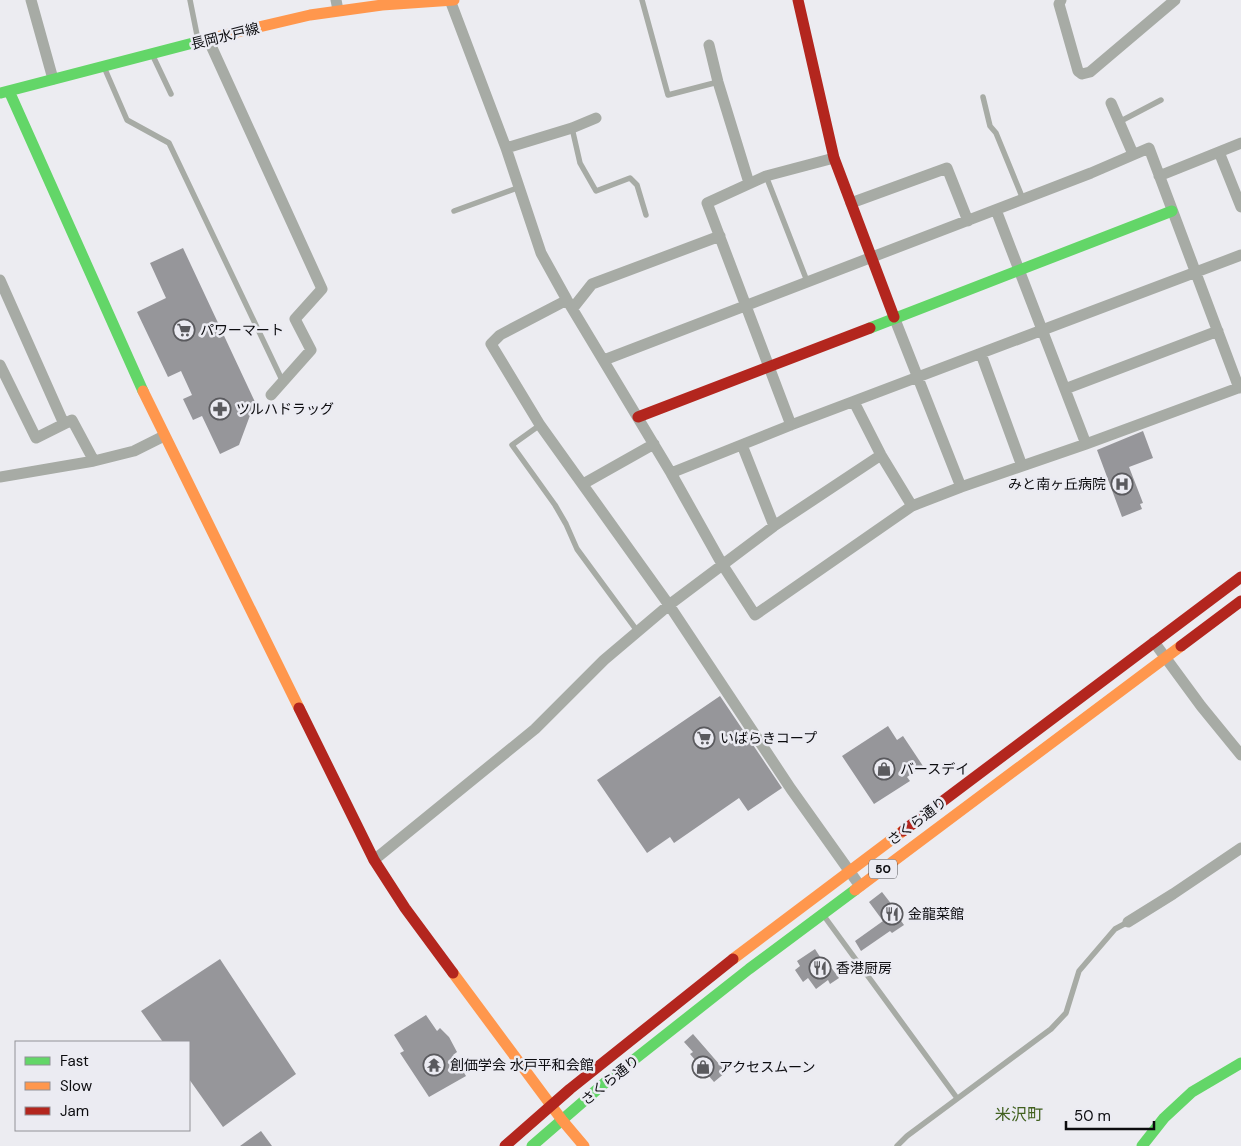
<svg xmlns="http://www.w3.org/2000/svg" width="1241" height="1146" font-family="'DM Sans','Noto Sans JP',sans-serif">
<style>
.building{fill:#96969a}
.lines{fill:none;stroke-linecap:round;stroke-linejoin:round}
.lane{stroke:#a7aba5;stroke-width:5.5}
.street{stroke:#a7aba5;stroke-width:11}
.fast{stroke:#63d668;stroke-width:11}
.slow{stroke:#ff974d;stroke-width:11}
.jam{stroke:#b3261e;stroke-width:11}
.labels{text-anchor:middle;stroke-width:5;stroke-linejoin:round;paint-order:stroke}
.shield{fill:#ebebf2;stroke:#4f4f53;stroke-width:1}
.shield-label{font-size:12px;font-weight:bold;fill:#0c0c0f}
.street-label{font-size:14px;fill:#0c0c0f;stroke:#ebebf2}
.poi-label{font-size:14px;fill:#0c0c0f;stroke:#ebebf2;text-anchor:start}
.quarter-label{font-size:16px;fill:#41601e;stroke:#ebebf2}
</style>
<rect width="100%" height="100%" fill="#ececf1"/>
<path class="building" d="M183,248L255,402L239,445L220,454L202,416L193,420L183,399L192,395L181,371L168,377L137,312L166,298L150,263Z
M1143,431L1153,458L1129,467L1143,503L1140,504L1142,509L1122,517L1097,450Z
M720,696L782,788L748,811L739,798L674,843L670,837L647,853L597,780Z
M888,726L897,740L903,736L923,766L907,777L910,781L874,804L842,756Z
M882,892L896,910L894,911L904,925L892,933L890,931L861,951L855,941L883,921L869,902Z
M815,949L822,960L824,958L839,978L830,984L828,980L816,989L808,978L803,982L795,970L800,966L797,961Z
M220,959L296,1074L223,1127L189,1079V1042H163L141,1011Z
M426,1015L437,1031L440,1028L449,1037L457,1052L453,1055L466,1076L429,1097L400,1053L404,1051L394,1035Z
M693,1034L726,1072L714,1082L690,1054L693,1052L684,1042Z
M261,1131L272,1146H240Z"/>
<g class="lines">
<path class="lane" d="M190,0L198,40
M642,0L668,95L718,82
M152,54L171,94
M104,67L127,120L169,143L283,382
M983,97L990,126L996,133L1023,199
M1119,122L1161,100
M572,128L580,163L596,191L630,178L637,185L646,215
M766,176L807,281
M454,211L520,187
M540,425L512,445L555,505L566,524L577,549L638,632
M824,916L957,1098
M897,1146L907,1136L1051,1029L1066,1013L1079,971L1115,929L1128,922"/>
<path class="street" d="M31,0L53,79
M336,0L338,10
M450,0L506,148L541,253L567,300L671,473L722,564L755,615L912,506L961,487L1086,444L1241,387
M1061,0L1059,4L1078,71L1082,74L1090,72L1175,0
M208,39L322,289L295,319L311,350L271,395
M709,45L718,82L749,183
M1111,103L1133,154
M506,148L572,128L596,118
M1219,152L1241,207
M1159,176L1241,143
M851,203L947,168L968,221
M996,210L1086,444
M0,280L64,424
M567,300L500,335L491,344L540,425L669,605L791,789L860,886
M573,308L592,284L720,236
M894,317L961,487
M981,354L1022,466
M604,360L1091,173L1149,148L1239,388
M0,365L36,438L72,420L94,461
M1065,389L1218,331
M854,402L881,455L912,506
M791,425L707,203L766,176L834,158
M742,445L774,526
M671,473L791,425L1241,255
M0,477L94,461L134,451L164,436
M583,484L654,444
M1154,642L1201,706L1241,755
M374,860L535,729L604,660L669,605L774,526L881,455
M1128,922L1173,894L1241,848"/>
<path class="fast" d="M9,91L143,391
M1,93L216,37
M870,328L1172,211
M532,1146L607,1081L749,969L855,890
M1142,1146L1164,1118L1192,1092L1241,1063"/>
<path class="slow" d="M216,37L310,15L382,5L454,0
M143,391L299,708
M855,890L1181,646
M733,959L903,831
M453,973L562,1120L584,1146"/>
<path class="jam" d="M798,0L834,158L894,317
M638,417L870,328
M1181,646L1241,601
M299,708L374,860L405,908L453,973
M903,831L1241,577
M505,1146L570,1089L733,959"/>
</g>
<defs>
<g id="supermarket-ring" transform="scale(1.125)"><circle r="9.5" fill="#ebebf2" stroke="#5a5a5e" stroke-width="1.5"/><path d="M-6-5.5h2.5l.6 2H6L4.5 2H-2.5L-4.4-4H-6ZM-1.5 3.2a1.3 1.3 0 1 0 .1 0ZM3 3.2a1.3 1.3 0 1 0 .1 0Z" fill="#5a5a5e"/></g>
<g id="pharmacy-ring" transform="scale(1.125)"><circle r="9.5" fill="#ebebf2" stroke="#5a5a5e" stroke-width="1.5"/><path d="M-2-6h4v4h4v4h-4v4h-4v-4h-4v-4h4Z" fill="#5a5a5e"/></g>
<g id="hospital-ring" transform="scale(1.125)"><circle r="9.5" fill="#ebebf2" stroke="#5a5a5e" stroke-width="1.5"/><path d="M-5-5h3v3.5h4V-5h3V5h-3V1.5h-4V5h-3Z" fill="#5a5a5e"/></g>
<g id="shop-ring" transform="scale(1.125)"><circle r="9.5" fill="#ebebf2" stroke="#5a5a5e" stroke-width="1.5"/><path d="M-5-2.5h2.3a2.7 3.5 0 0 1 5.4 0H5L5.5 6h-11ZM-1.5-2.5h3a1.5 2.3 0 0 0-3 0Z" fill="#5a5a5e"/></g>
<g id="restaurant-ring" transform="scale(1.125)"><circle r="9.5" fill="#ebebf2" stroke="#5a5a5e" stroke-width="1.5"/><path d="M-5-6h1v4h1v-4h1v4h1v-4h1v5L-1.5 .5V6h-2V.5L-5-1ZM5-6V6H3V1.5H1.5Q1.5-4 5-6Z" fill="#5a5a5e"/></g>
<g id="temple-ring" transform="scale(1.125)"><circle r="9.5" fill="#ebebf2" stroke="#5a5a5e" stroke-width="1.5"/><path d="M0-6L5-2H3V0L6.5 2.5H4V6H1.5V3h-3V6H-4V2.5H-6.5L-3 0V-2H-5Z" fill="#5a5a5e"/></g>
</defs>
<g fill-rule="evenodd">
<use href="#supermarket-ring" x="184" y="330"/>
<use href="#pharmacy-ring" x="220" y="409"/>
<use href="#hospital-ring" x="1122" y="484"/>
<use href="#supermarket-ring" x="704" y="738"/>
<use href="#shop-ring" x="884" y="769"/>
<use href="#restaurant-ring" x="892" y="914"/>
<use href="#restaurant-ring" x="820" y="968"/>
<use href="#temple-ring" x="434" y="1065"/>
<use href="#shop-ring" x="703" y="1067"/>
</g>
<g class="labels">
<rect class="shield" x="869" y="859.5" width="28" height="19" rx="4"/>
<g class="shield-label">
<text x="883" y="873">50</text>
</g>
<g class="street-label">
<text transform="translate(225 36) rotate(-14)" y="5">長岡水戸線</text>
<text transform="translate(917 821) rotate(-37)" y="5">さくら通り</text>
<text transform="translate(610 1080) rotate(-39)" y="5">さくら通り</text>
</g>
<g class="poi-label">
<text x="200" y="335">パワーマート</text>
<text x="236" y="414">ツルハドラッグ</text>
<text x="1106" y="489" text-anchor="end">みと南ヶ丘病院</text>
<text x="720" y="743">いばらきコープ</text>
<text x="900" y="774">バースデイ</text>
<text x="908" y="919">金龍菜館</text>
<text x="836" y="973">香港厨房</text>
<text x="450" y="1070">創価学会 水戸平和会館</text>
<text x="719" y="1072">アクセスムーン</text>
</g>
<g class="quarter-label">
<text x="1019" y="1120">米沢町</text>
</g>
</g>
<rect x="15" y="1041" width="175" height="90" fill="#ebebf2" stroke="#929297"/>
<rect x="25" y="1057" width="25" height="8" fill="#63d668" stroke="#929297"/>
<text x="60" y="1066" font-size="15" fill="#0c0c0f">Fast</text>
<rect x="25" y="1082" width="25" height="8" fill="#ff974d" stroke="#929297"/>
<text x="60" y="1091" font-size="15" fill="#0c0c0f">Slow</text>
<rect x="25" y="1107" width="25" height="8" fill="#b3261e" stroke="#929297"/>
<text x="60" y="1116" font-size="15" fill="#0c0c0f">Jam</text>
<path d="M1066 1121v8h88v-8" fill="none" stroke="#0c0c0f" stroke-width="2.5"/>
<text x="1074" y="1121" font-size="15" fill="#0c0c0f" stroke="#ebebf2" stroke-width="4" paint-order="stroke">50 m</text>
</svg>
